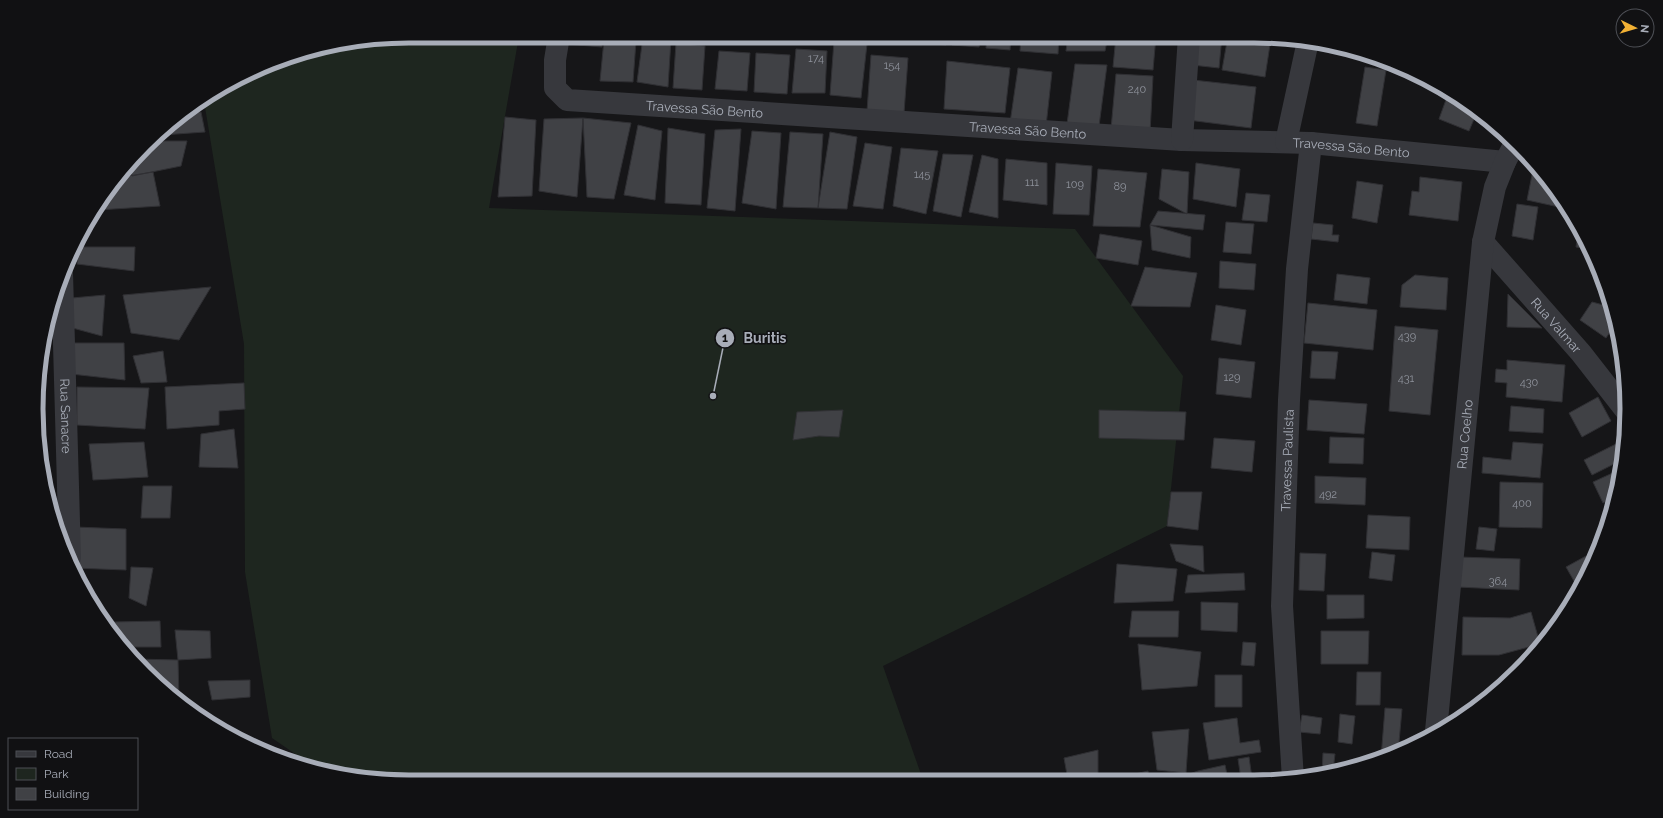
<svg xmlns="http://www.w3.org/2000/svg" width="1663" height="818" font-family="Raleway,sans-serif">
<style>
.green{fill:#1e261f}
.building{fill:#404145;stroke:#303034}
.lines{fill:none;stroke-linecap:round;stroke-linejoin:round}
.street{stroke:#37383d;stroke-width:22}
.labels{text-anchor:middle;stroke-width:3;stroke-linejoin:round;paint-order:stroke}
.number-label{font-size:11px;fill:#8e929b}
.street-label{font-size:13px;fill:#a8adb8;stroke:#111113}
.rim{fill:none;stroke:#a8adb8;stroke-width:5}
.leader{fill:none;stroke:#a8adb8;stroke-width:1.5}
.callout-dot{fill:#a8adb8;stroke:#111113;stroke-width:1.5}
.mark-label{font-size:12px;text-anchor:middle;font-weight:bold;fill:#111}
.callout-label{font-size:14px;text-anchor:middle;font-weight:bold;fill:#a8adb8;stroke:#111113;stroke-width:3;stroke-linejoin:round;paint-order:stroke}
</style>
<rect width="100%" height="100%" fill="#161618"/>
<path class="green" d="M409,36H519L489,208L1075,229L1183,376L1167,526L883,666L923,780L409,782L336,775L317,769L272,738L245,572L244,344L204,101L289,56Z"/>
<path class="building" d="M567,36H603L602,47L566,44Z
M912,36H948L946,45L911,42Z
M953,36H981L979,47L952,45Z
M987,36H1011L1010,50L986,48Z
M1021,36H1059L1058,54L1020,51Z
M1068,36H1108L1105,51H1066Z
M1116,36H1156L1153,70L1113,67Z
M1194,36H1222L1219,68L1192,65Z
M1228,36L1271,38L1265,77L1222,70Z
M643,37L671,39L668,87L637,82Z
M604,40L636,41L633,82L600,81Z
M834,41L867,44L861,98L830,95Z
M676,43L705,46L702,90L673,88Z
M796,49L827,51L825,93H792Z
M719,51L750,53L747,91L715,89Z
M756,53L790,55L787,94L754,92Z
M871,55L908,58L904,113L867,111Z
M947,61L1010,68L1005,113L944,109Z
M1075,64L1107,65L1099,126L1067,124Z
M1365,67L1386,70L1377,126L1356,123Z
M1018,68L1052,72L1046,126L1010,123Z
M1116,74L1153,76L1150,133L1111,129Z
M1193,80L1256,87L1251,128L1188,120Z
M1447,97L1470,106L1477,112L1469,131L1439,119Z
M184,112H201L205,132L162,135Z
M505,117L536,120L532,196L498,197Z
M583,118L577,197L539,191L544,119Z
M583,118L631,123L614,199L587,197Z
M638,125L662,131L655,200L624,195Z
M668,128L705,134L701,205L665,203Z
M741,129L735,211L707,208L715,130Z
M752,131L781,133L776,209L742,203Z
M790,132L823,134L818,208L783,207Z
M830,132L857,137L847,209L818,208Z
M156,141H187L181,166L132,176L131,167Z
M865,143L892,147L883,209L853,206Z
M901,148L938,151L926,214L893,206Z
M943,154L973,155L961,217L933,211Z
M982,155L998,159V218L969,212Z
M1006,159L1047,163V205L1003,200Z
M1056,163L1092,166L1089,215L1053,214Z
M1196,163L1240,169L1236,207L1193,199Z
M1098,169L1147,173L1140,227L1093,226Z
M1162,169L1189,172L1187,214L1159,199Z
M1533,170L1539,171L1564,202L1568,209L1527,200Z
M153,172L160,206L98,210L99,202L122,177Z
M1420,177L1462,182L1458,221L1409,215L1412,191L1419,192Z
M1357,181L1383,185L1377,223L1352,218Z
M1246,193L1270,195L1267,222L1242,220Z
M1517,204L1538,207L1533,240L1512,236Z
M1158,211L1205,215L1203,230L1150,225Z
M1226,222L1254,224L1251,254L1223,252Z
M1313,223L1333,225L1332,235H1339L1338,242L1311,239Z
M1150,225L1191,237L1190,258L1152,250Z
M1579,229L1589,249L1576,247Z
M1100,234L1142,241L1138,265L1096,258Z
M78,247H135L134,271L77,264Z
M1220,261L1256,264L1254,290L1219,288Z
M1145,267L1197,273L1190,307L1131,306Z
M1337,274L1370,278L1367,304L1334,300Z
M1415,275L1448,278L1446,310L1400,307L1402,285Z
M211,287L179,340L131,333L123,295Z
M1508,294L1542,328L1507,327Z
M105,295L102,336L69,327L72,298Z
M1592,302L1611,307L1616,323L1606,338L1580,320Z
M1308,303L1377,310L1373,350L1304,343Z
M1216,305L1246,310L1241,345L1211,340Z
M1395,326L1438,330L1430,415L1389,411Z
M69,343H124L125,380L71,374Z
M163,351L167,382L141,383L133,356Z
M1312,351L1338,352L1335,379L1310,378Z
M1219,358L1255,362L1251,398L1216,394Z
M1507,360L1565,365L1562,402L1506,397L1507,383L1495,382L1496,369L1507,370Z
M244,383L245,409L219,411V425L167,429L165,387Z
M77,387L149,388L145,429L77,425Z
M1598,397L1611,421L1582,437L1569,413Z
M1309,400L1367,404L1364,434L1307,430Z
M1511,406L1544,409L1543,433L1509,431Z
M843,410L839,437L819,436L793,440L797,412Z
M1099,410L1186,412L1184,440L1099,438Z
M234,429L238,468L199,467L201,434Z
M1330,437L1364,438L1363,464L1329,463Z
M1214,438L1255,441L1252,472L1211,468Z
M1624,440L1622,460L1592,475L1584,460Z
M144,442L148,477L93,480L89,444Z
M1513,442L1543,444L1540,478L1482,473L1483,457L1511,460Z
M1617,471L1620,477L1615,497L1603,503L1593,482Z
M1315,476L1366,478L1365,505L1315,503Z
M1500,482L1543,483L1542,528L1499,527Z
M143,486H172L170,518H141Z
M1171,492H1202L1198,530L1167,526Z
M1368,515L1410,517L1409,550L1366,548Z
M75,527L126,529V570L74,568Z
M1479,527L1497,529L1494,551L1476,549Z
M1170,544L1203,546L1204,572L1176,561Z
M1372,552L1395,555L1392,581L1369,578Z
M1300,553L1326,554L1324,591L1299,590Z
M1586,556L1591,565L1578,588L1566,567Z
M1459,557L1520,559L1519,590L1458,587Z
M1117,564L1177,569L1173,601L1114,603Z
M131,567L153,568L146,606L129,598Z
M1244,573L1245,590L1185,593L1188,575Z
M1327,595H1364V618L1327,619Z
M1201,602L1238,603L1237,632L1201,630Z
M1132,611H1179L1178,637H1129Z
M1531,612L1540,644L1499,655H1462L1463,617L1510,618Z
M160,621L161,647H127L113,628V622Z
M175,630L210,631L211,658L178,660Z
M1321,631H1369L1368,664H1321Z
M1243,642L1256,643L1254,666L1241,665Z
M1138,644L1201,652L1197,686L1142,690Z
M135,659L178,660L179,700L145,673Z
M1357,672H1381L1380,705H1356Z
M1215,675H1242V707H1215Z
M250,680V697L212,700L208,681Z
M1385,708L1402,709L1398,753L1381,758Z
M1340,714L1355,716L1352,744L1338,742Z
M1302,715L1322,718L1320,734L1299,732Z
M1237,718L1240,743L1259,740L1261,752L1209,760L1203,723Z
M1189,729L1186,773L1157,770L1152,732Z
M1098,750V780H1068L1064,758Z
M1323,753L1335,754L1333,771L1322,773Z
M1249,757L1252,778L1241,779L1238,759Z
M1225,765L1228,779H1175L1198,771Z
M1148,771L1149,779H1113Z"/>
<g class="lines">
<g class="street">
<path id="s1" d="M559,36L555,60V88L567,100L1182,140L1311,143L1505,162"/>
<path d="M1182,140L1189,36"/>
<path d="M1286,142L1308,41"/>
<path id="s2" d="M1483,242L1581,353L1627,412"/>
<path id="s3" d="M62,273L70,558"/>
<path id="s4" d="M1436,731L1483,242L1495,187L1505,162L1515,143"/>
<path id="s5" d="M1293,779L1282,606L1289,400L1297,269L1311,143"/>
</g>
</g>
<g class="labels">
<g class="number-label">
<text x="816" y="62">174</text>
<text x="892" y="69">154</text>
<text x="1137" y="93">240</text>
<text x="922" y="178">145</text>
<text x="1032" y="186">111</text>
<text x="1075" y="188">109</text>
<text x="1120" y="190">89</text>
<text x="1407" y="340">439</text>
<text x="1232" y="381">129</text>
<text x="1406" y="382">431</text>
<text x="1529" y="386">430</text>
<text x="1328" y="498">492</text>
<text x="1522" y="507">400</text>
<text x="1498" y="585">364</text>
</g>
<g class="street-label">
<text dy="5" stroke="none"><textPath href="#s1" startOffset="207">Travessa São Bento</textPath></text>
<text dy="5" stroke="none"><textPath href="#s1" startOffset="531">Travessa São Bento</textPath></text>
<text dy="5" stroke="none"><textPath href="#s1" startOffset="855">Travessa São Bento</textPath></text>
<text dy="5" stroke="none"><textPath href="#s2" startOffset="111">Rua Valmar</textPath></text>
<text dy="5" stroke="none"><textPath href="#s3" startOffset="143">Rua Sanacre</textPath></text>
<text dy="5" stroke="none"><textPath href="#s4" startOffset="298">Rua Coelho</textPath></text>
<text dy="5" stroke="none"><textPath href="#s5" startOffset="319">Travessa Paulista</textPath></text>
</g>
</g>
<path d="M0 0H1663V818H0ZM409 43H1254A366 366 0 0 1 1620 409V409A366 366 0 0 1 1254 775H409A366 366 0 0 1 43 409V409A366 366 0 0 1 409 43Z" fill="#111113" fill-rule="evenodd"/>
<path class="rim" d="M409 43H1254A366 366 0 0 1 1620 409V409A366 366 0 0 1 1254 775H409A366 366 0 0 1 43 409V409A366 366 0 0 1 409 43Z"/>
<path class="leader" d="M713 396L725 338"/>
<g class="callout-dot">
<circle cx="713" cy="396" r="4"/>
<circle cx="725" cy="338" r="10"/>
</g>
<g class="mark-label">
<text x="725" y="342">1</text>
</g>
<g class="callout-label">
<text x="765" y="343">Buritis</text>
</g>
<rect x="8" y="738" width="130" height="72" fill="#111113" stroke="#4d4f55"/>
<rect x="16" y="751" width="20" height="6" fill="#37383d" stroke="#4d4f55"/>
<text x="44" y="758" font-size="12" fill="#a8adb8">Road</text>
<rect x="16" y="768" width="20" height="12" fill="#1e261f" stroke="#4d4f55"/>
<text x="44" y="778" font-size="12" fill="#a8adb8">Park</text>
<rect x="16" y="788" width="20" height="12" fill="#404145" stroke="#4d4f55"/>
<text x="44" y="798" font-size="12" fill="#a8adb8">Building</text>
<g transform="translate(1635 28) rotate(95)"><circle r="19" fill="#111113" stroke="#4d4f55"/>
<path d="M0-3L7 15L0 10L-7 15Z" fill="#f2b134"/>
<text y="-6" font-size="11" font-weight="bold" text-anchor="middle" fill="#a8adb8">N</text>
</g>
</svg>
